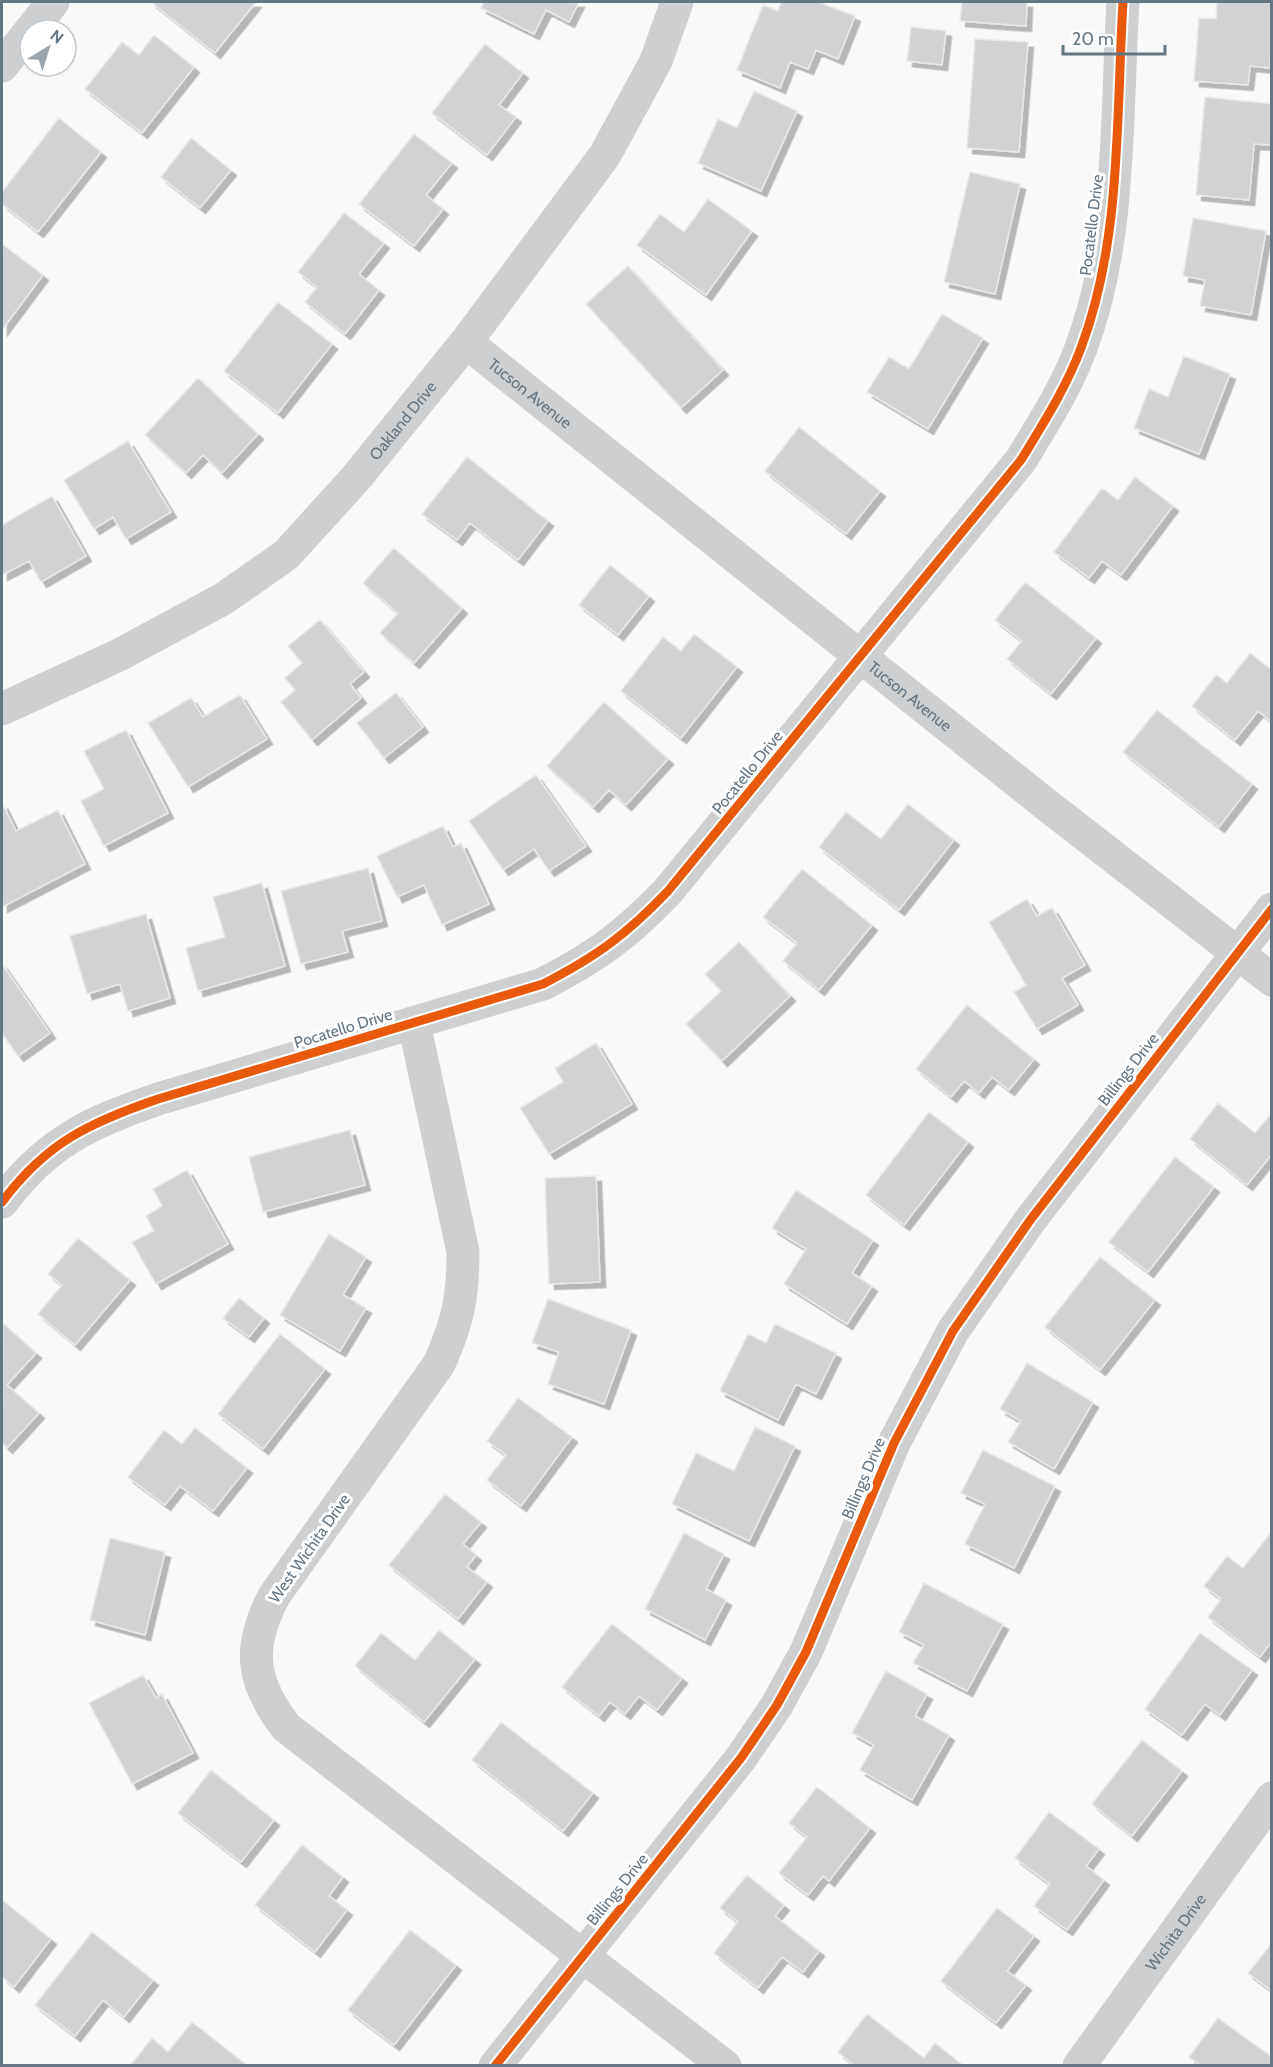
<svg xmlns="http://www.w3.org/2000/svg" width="1273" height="2067" font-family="Cabin,sans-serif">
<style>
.building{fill:#d0d2d3;stroke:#e8e8e8;stroke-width:1.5;filter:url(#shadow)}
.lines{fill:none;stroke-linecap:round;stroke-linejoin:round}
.street{stroke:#cecfd0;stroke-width:33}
.cycleway-casing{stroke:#fff;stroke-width:13}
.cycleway{stroke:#e8590c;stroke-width:9}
.labels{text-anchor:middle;stroke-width:6;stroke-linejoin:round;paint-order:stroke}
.street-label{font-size:16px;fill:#657683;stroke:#fff}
</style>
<defs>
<filter id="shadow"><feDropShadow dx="5.5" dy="5.5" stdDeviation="0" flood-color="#0004"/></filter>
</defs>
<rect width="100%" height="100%" fill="#f9f9f9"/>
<path class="building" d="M151,2H256L215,53Z
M484,2H579L569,22L546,10L534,34L481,8Z
M781,2H818L855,16L838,59L816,50L808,69L790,62L780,88L737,70L763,5L778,11Z
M962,2H1027L1026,26L960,21Z
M1217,2H1272L1270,68L1250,66L1248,85L1194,81L1199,18L1216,19Z
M911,27L946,31L942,65L907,61Z
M154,35L194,67L142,133L85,89L122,42L139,55Z
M975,39L1028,42L1019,152L967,148Z
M485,44L523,73L499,105L516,117L487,155L432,113Z
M754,91L797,111L761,191L698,163L718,119L737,128Z
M1205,97L1272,104V145L1254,144L1249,200L1196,195Z
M59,118L101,152L38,232L2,204V192Z
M414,134L452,163L426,195L443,209L414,246L359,204Z
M191,138L231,170L200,208L161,177Z
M970,172L1020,184L995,294L944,282Z
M708,199L752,231L706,295L637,245L660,214L684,232Z
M344,213L384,243L359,274L379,290L345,334L305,302L317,287L298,272Z
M1193,218L1266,231L1251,315L1200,306L1205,280L1183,276Z
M2,244L43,275L2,330Z
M628,266L723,370L681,408L586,304Z
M278,302L332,344L278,413L224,371Z
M942,314L983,338L928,429L867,392L889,357L909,369Z
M1184,356L1230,374L1199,454L1134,428L1149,389L1168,397Z
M198,378L258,434L222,473L203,455L186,473L145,435Z
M799,427L880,491L846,534L765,471Z
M128,441L171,512L126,539L113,517L94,529L64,480Z
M467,457L548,521L518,560L470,523L457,540L422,514Z
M1135,477L1173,506L1121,575L1102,561L1089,578L1054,552L1102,488L1118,500Z
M52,496L86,556L41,582L29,561L2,575V525Z
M394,548L462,608L414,663L380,633L398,613L363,583Z
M610,565L649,596L618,635L579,605Z
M1025,582L1096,638L1051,694L1007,659L1022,641L995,620Z
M320,620L364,672L350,684L361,698L312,740L281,702L295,690L285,678L302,663L288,646Z
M694,634L737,667L681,738L621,691L663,637L681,651Z
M1250,653L1272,670V722L1258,711L1235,740L1192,706L1216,675L1227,683Z
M396,693L423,727L384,758L357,723Z
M240,695L267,739L188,787L148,723L191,698L203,717Z
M604,702L668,759L626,805L609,790L593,807L547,766Z
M1157,710L1252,784L1219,827L1123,752Z
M126,730L168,813L104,846L81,801L104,789L84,751Z
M536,775L586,846L549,871L534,849L503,870L469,821Z
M2,803L16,831L58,810L85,864L2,907Z
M908,804L954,840L899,910L819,847L846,812L881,839Z
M443,826L453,847L461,843L489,904L442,925L424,885L397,897L377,856Z
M368,868L382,921L342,931L348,952L301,964L281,891Z
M802,869L872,925L819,990L783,961L797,943L763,917Z
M262,883L285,966L198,991L186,948L225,937L213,897Z
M1027,899L1037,916L1052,908L1085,965L1062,978L1078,1005L1037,1029L1014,992L1026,985L989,922Z
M146,914L170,998L128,1011L120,984L87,994L70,936Z
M739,942L790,996L722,1061L686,1024L721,991L705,974Z
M2,964L50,1033L18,1056L3,1035L2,1036Z
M967,1005L1034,1059L1009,1090L992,1077L979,1093L964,1081L951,1097L916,1069Z
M596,1043L632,1104L549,1154L520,1108L563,1082L555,1068Z
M1218,1103L1255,1133L1272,1113V1154L1247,1185L1190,1139Z
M929,1112L968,1142L904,1225L866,1195Z
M350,1130L365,1185L263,1212L249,1157Z
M1175,1157L1214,1187L1148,1272L1109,1242Z
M187,1170L228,1244L156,1284L132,1242L154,1231L146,1216L162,1206L153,1189Z
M596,1176L600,1282L549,1284L545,1178Z
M796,1190L873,1240L852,1273L872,1286L847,1324L784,1284L806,1249L772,1228Z
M329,1234L366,1257L343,1295L366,1308L340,1351L280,1315Z
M78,1238L130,1280L75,1345L38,1314L62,1285L48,1274Z
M1100,1257L1155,1300L1100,1370L1045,1327Z
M239,1298L264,1318L249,1337L223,1318Z
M548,1299L631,1330L604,1404L548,1384L559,1352L532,1343Z
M3,1323L36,1353L7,1385L39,1413L7,1448L2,1443Z
M775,1324L836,1353L816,1394L796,1384L778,1420L720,1391L748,1334L766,1343Z
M280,1334L325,1369L263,1449L218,1414Z
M1027,1363L1093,1402L1054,1469L1008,1442L1021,1421L1000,1409Z
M518,1398L572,1437L521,1506L487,1480L506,1455L487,1441Z
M755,1427L795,1446L749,1541L672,1504L696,1453L734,1471Z
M195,1428L247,1468L213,1511L180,1486L165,1505L128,1477L164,1430L182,1444Z
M983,1450L1055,1486L1014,1568L965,1544L985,1504L961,1493Z
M445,1494L481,1522L463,1544L476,1555L467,1567L487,1582L458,1619L389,1565Z
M1272,1531V1641L1260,1657L1208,1617L1221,1599L1204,1586L1227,1556L1243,1568Z
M684,1533L724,1554L706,1589L726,1600L705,1640L645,1609Z
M110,1538L165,1552L145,1635L90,1620Z
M924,1583L1003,1624L967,1691L913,1663L924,1645L899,1632Z
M612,1624L682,1678L657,1710L639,1696L625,1714L610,1702L599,1716L562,1687Z
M439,1630L475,1659L424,1722L355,1666L381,1633L415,1660Z
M1200,1633L1252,1670L1220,1715L1205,1704L1182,1735L1145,1709Z
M886,1671L927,1694L915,1716L949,1735L912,1800L860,1770L874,1745L852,1733Z
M143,1675L156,1698L162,1694L193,1753L132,1784L89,1703Z
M501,1722L593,1793L563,1831L472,1760Z
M1142,1740L1182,1771L1132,1836L1092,1804Z
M211,1770L274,1820L241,1862L178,1813Z
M817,1787L870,1828L829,1881L823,1876L808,1895L779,1873L807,1837L789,1823Z
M1049,1812L1099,1849L1086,1866L1104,1880L1067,1930L1034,1906L1050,1884L1015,1858Z
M302,1845L343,1877L329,1896L347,1910L315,1952L255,1905Z
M747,1875L784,1905L775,1916L819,1951L803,1972L782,1957L758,1988L714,1953L738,1922L720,1908Z
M2,1900L51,1939L14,1987L2,1977Z
M997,1908L1034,1936L1007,1971L1026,1985L996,2023L941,1981Z
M410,1930L456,1965L394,2045L348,2010Z
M92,1932L153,1980L124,2017L103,2000L75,2036L35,2005Z
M1272,1943V1991L1248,1973Z
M867,2014L924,2058L935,2043L964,2066H855L838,2052Z
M1218,2018L1272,2057V2066H1201L1189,2057Z
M192,2022L248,2066H130L152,2038L168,2052Z"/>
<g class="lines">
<g class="street">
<path d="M31,30L53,2"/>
<path d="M2,66L30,31"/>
<path id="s1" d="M466,342L1048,806L1272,980"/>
<path id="s2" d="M2,709L119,655L223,599L286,555L356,478L466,342L605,155L656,61L677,2"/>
<path d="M414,1023L463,1252C463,1298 458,1322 439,1364L274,1596C247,1648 251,1681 286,1727L725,2066"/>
<path d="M2,1202C47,1142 89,1123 158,1099L543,984C597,956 626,935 668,891L1021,460C1043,424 1066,388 1081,348C1122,239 1116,116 1123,2"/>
<path d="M495,2066L741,1758L777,1705L806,1652L894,1443L953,1331L1031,1219L1272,909"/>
<path id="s3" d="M1079,2066L1272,1798"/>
</g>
<g class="cycleway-casing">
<path id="cycleway" d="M2,1202C47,1142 89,1123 158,1099L543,984C597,956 626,935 668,891L1021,460C1043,424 1066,388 1081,348C1122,239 1116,116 1123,2
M495,2066L741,1758L777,1705L806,1652L894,1443L953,1331L1031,1219L1272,909"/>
</g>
<use href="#cycleway" class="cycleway"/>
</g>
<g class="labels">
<g class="street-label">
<text transform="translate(1091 225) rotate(-83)" y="6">Pocatello Drive</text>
<text dy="6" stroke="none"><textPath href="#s1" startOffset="82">Tucson Avenue</textPath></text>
<text dy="6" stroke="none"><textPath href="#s2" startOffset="502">Oakland Drive</textPath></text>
<text dy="6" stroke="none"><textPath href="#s1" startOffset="568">Tucson Avenue</textPath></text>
<text transform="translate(747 772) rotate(-51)" y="6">Pocatello Drive</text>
<text transform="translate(343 1028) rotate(-17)" y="6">Pocatello Drive</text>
<text transform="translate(1128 1069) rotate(-52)" y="6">Billings Drive</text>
<text transform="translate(863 1478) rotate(-67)" y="6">Billings Drive</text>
<text transform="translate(309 1548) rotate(-55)" y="6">West Wichita Drive</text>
<text transform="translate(617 1889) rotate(-51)" y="6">Billings Drive</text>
<text dy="6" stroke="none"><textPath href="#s3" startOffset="165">Wichita Drive</textPath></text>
</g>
</g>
<rect width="1273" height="2067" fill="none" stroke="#657683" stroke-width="6"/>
<g transform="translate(48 48) rotate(38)"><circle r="28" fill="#ffffff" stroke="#c1c8cd" stroke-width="1.5"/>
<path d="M0-4.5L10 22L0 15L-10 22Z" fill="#99a4ac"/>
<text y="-9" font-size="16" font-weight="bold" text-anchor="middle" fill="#657683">N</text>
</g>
<path d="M1063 45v9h102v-9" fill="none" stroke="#657683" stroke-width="3"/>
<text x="1072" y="45" font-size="18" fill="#657683" stroke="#ffffff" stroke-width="4.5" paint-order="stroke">20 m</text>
</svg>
